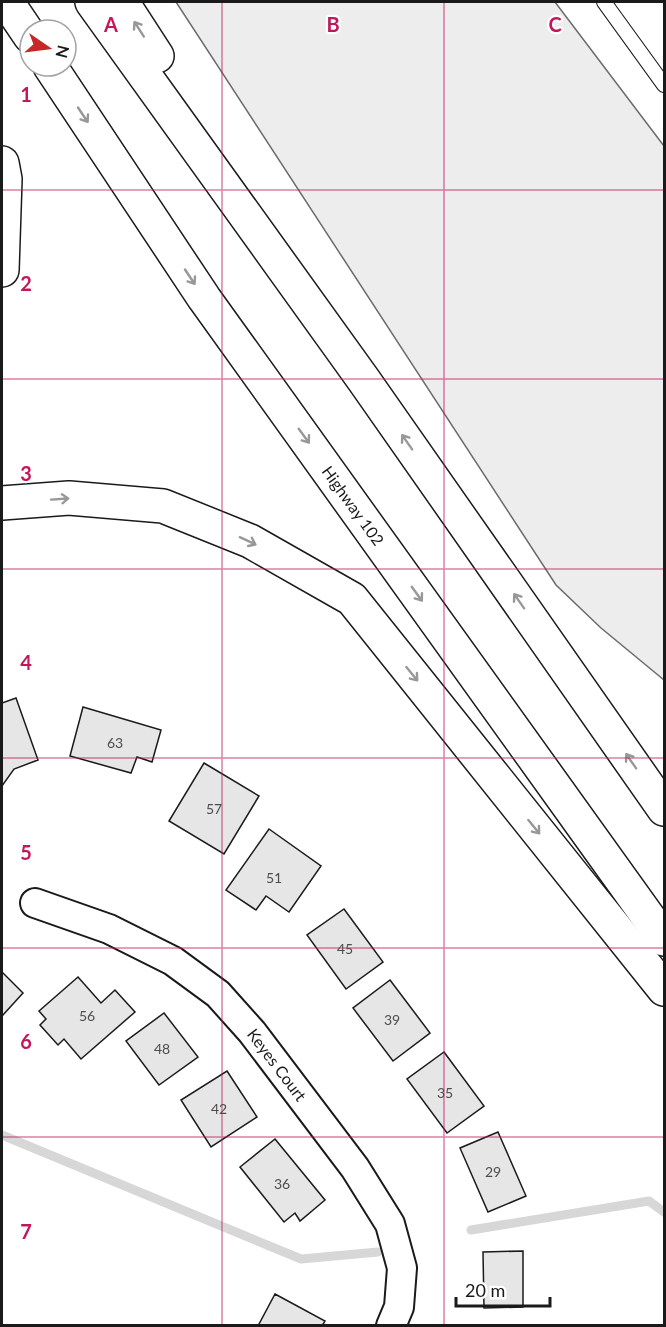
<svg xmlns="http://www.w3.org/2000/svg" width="666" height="1327" font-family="Lato,sans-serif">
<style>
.built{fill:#ededed;stroke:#6a6a6a;stroke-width:1.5}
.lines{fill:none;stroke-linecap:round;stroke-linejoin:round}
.stream{stroke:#d7d7d7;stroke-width:9}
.building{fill:#e6e6e6;stroke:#1a1a1a;stroke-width:1.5}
.lane-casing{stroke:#1a1a1a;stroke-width:16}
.street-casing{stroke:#1a1a1a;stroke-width:32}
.highway-casing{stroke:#1a1a1a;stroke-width:36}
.lane{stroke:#fff;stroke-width:14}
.street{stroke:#fff;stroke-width:28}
.highway{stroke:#fff;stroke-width:33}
.oneway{stroke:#989898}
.grid{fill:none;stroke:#c2185b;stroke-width:1.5;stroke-opacity:0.55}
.labels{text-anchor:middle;stroke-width:4.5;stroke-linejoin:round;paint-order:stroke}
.number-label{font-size:14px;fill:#4d4d4d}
.street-label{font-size:16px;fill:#1a1a1a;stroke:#fff}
.grid-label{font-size:20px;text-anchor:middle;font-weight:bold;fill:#c2185b;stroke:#fff;stroke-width:4.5;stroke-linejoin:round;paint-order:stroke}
</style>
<rect width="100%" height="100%" fill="#fff"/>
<path class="built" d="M176,2H555L664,146V680L601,628L556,585Z"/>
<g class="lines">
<path class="stream" d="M2,1135L301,1259L378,1252
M471,1230L649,1201L664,1212"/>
</g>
<path class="building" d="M16,698L38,760L14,769L2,786V703Z
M83,707L161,730L152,762L137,757L131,773L70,756Z
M204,763L259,796L224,854L169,821Z
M269,829L321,866L289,912L266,896L256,910L226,890Z
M344,909L383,962L346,989L307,935Z
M2,972L23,993L2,1016Z
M78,977L101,1003L115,990L135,1012L81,1059L64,1039L58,1045L40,1025L46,1019L39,1011Z
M390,980L430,1033L393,1061L353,1008Z
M164,1013L198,1057L159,1085L126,1041Z
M444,1052L484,1106L447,1133L407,1079Z
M227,1071L257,1117L211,1147L181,1100Z
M498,1132L526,1196L488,1212L460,1148Z
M275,1139L325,1200L300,1221L295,1213L284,1222L240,1167Z
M523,1251V1307L484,1308L483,1252Z
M275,1294L325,1321L322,1326H258Z"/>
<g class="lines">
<g class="lane-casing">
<path id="lane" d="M604,2L664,85"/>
</g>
<g class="street-casing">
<g id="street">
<path id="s1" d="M35,903L109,929L173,961L218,994L252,1032L355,1168L390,1224L402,1268L399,1307L391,1326"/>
</g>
</g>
<g class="highway-casing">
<g id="highway">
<path d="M7,2L30,36"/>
<path d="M92,2L363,379L664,809"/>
<path d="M122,2L157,56"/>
<path id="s2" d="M50,66L204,298L664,939"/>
<path d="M2,163L5,179L2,270"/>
<path d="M2,503L69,498L163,506L250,541L352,599L664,989"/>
</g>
</g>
<use href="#lane" class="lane"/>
<use href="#street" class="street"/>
<use href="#highway" class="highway"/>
</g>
<defs><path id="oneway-shaft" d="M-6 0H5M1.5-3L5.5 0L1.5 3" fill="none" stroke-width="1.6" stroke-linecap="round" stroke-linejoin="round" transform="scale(1.5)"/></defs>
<g class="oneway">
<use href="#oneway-shaft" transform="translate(139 29) rotate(-123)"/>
<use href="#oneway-shaft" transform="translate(83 115) rotate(56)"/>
<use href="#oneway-shaft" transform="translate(190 277) rotate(56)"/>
<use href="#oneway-shaft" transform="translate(304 436) rotate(54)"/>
<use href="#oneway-shaft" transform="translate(407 442) rotate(-125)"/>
<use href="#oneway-shaft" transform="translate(60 499) rotate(-4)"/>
<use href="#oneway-shaft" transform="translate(248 541) rotate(25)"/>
<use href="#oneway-shaft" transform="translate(417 594) rotate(54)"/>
<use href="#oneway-shaft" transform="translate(519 601) rotate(-125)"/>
<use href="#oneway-shaft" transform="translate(412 674) rotate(51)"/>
<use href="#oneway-shaft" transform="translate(631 761) rotate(-125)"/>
<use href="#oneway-shaft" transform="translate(534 827) rotate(51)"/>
</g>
<path class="grid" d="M222,2V1326M444,2V1326M2,190H664M2,379H664M2,569H664M2,758H664M2,948H664M2,1137H664"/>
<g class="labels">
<g class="number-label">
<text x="115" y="748">63</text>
<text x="214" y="814">57</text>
<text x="274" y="883">51</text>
<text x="345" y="954">45</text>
<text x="87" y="1021">56</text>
<text x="392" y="1025">39</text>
<text x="162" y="1054">48</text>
<text x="445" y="1098">35</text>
<text x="219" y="1114">42</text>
<text x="493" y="1177">29</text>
<text x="282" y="1189">36</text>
</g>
<g class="street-label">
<text dy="6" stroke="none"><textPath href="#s2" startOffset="534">Highway 102</textPath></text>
<text dy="6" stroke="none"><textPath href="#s1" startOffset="298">Keyes Court</textPath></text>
</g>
</g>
<g class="grid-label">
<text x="111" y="32">A</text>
<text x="333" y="32">B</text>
<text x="555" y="32">C</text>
<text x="26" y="102">1</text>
<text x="26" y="291">2</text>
<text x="26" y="481">3</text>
<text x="26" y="670">4</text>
<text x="26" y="860">5</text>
<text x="26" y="1049">6</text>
<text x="26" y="1239">7</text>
</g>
<rect width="666" height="1327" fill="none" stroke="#1a1a1a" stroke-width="6"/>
<g transform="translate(48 48) rotate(104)"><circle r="28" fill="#ffffff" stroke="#a3a3a3" stroke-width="1.5"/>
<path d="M0-4.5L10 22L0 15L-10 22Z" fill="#c62828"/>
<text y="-9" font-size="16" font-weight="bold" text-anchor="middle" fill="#1a1a1a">N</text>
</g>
<path d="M456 1297v9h94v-9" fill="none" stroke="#1a1a1a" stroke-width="3"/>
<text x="465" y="1297" font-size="18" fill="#1a1a1a" stroke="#ffffff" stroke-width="4.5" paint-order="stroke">20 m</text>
</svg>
